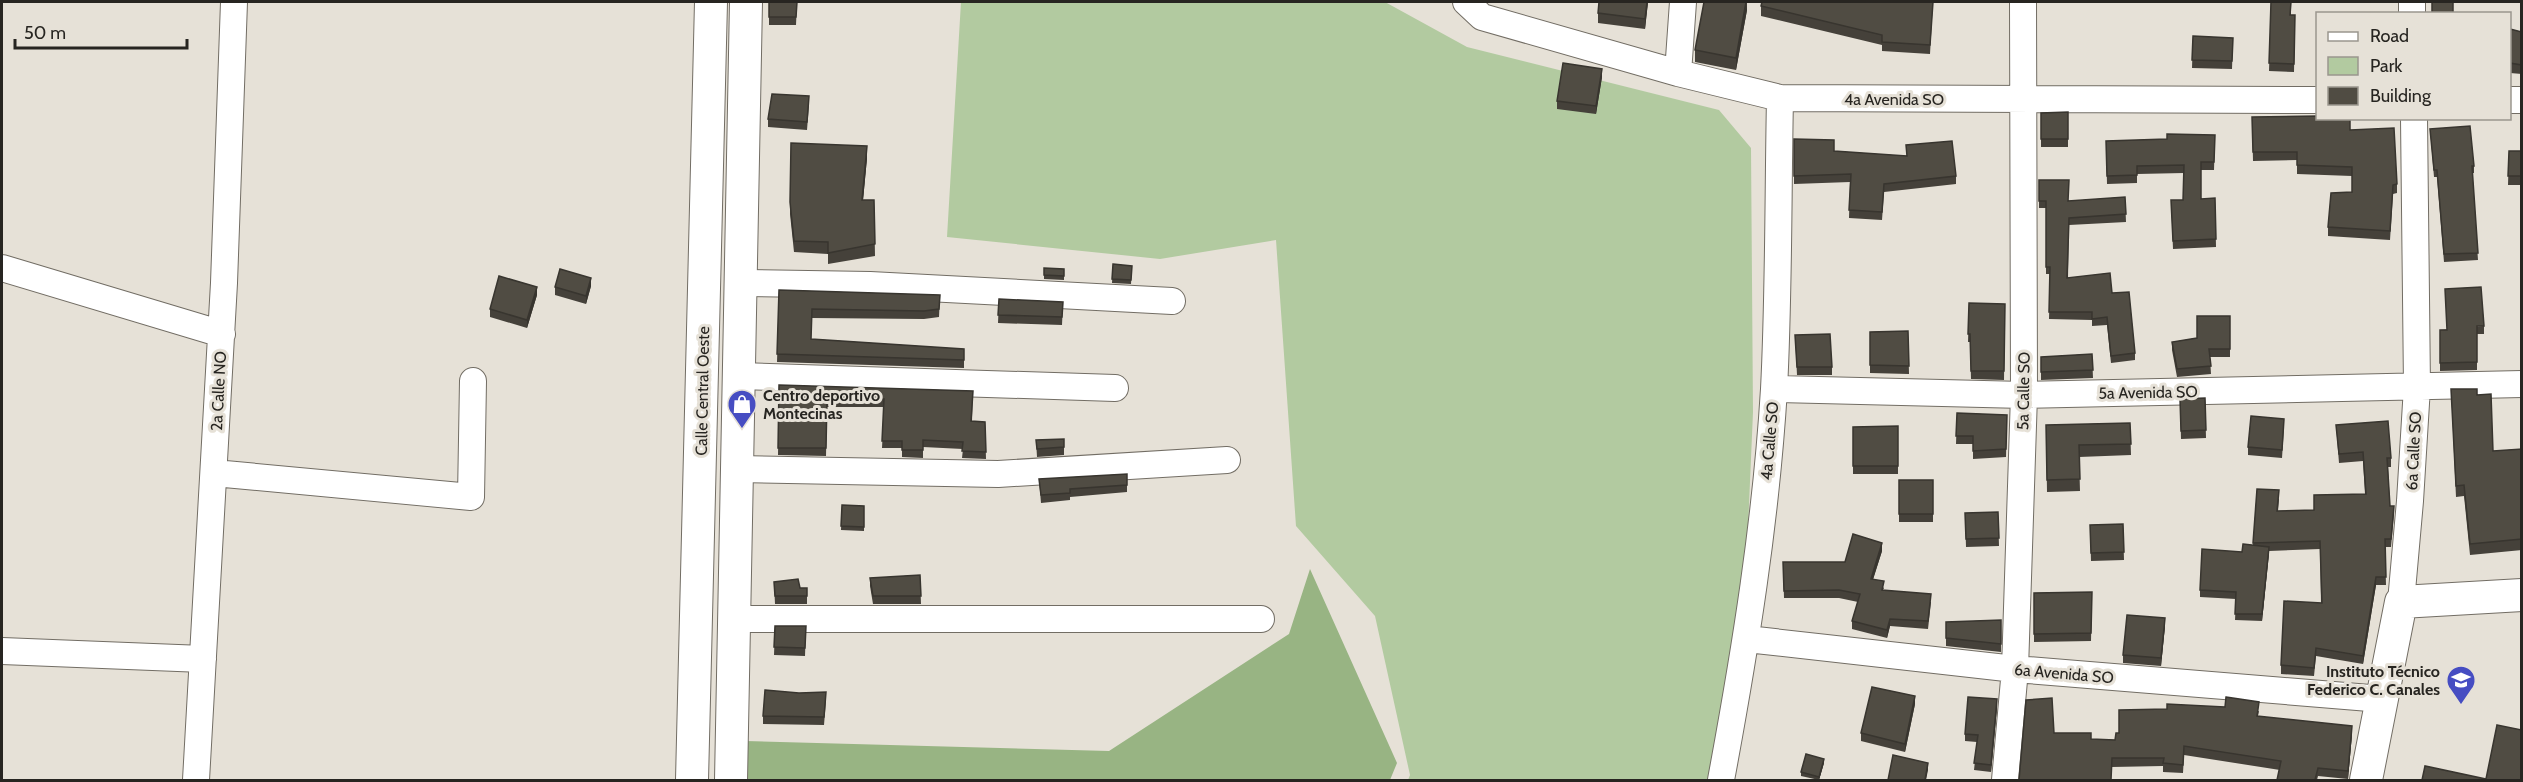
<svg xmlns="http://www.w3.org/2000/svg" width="2523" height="782" font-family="Cabin,sans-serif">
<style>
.green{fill:#b2caa0}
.forest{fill:#98b483}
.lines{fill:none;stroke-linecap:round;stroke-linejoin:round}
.minor-casing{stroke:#726d64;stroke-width:28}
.tertiary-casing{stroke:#726d64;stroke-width:34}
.minor{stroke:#fff;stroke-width:26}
.tertiary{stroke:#fff;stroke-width:32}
.wall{fill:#45413a}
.shaded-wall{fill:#38352f}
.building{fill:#504c43;stroke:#38352f;stroke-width:1.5}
.labels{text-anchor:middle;stroke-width:6;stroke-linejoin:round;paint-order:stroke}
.street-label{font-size:16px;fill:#272521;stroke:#e6e1d7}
.poi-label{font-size:16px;font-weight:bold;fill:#272521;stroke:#e6e1d7;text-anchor:start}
</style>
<rect width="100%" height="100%" fill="#e6e1d7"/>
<path class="green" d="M961,2H1385L1467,47L1719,110L1751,148L1753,412L1742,668L1709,780H1408L1410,775L1375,616L1296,526L1276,240L1160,259L947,237Z"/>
<path class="forest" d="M1310,569L1397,763L1390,780H742L745,741L1109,751L1289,634Z"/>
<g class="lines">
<g class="minor-casing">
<path id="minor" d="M1466,2L1482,17L1678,73L1780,98L2318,100
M2412,2V14
M1678,73L1683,2
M2510,100H2522
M2,268L222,334
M741,283L870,285L1172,301
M739,376L1115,388
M1774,389L2024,395L2522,384
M737,469L998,474L1227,460
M214,473L471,497L473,381
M2401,602L2410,501L2417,387L2414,118
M734,619H1261
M1747,639L2015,669L2382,699
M2,651L203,659
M196,780L224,283L234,2
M1721,780C1745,651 1766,521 1774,389C1779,293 1778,195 1780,98
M2005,780L2015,669L2024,395L2023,2"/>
</g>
<g class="tertiary-casing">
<path id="tertiary" d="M692,780L711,2
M731,780L746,2
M2366,780L2401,602L2522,595"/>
</g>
<use href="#minor" class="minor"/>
<use href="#tertiary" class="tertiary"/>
</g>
<path class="wall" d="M769,2H797L796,25H769Z
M1648,2L1645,29L1598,23V13Z
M1747,2V10L1736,70L1695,62V50Z
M1933,2L1930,54L1882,51V45L1761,16V6Z
M2269,2H2291V15H2295L2294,72L2269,71L2271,2Z
M2510,29L2522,32V74L2510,73Z
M2193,36L2233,38L2232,69L2192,68Z
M1602,77L1596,114L1557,109V101Z
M809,104L807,130L768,127V119Z
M2068,112V147H2041V113Z
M2252,117L2350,130L2397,184V193L2393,194L2390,240L2328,236V227L2352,192V176L2297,174V160L2253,161Z
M2430,129L2474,166V173H2472L2478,260L2444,262L2437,177H2434Z
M2215,135L2214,170H2201V199L2215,198L2216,247L2173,249L2171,200H2183L2184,173L2137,174V183L2107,184L2106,141L2167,139Z
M1794,139L1834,151L1907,156L1906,145L1956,176V184L1884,192L1882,220L1849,218L1850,182L1794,184Z
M791,143L867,158L863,200H874L875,256L828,264V254L794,252L790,214Z
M2509,151H2522V185H2508Z
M2039,180L2068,201L2125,197L2126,222L2069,225L2068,278L2112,293L2135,353V360L2111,363L2107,325L2092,326V320L2049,319L2050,274H2046V208H2039Z
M1113,264L1132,266L1131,284L1112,283Z
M1044,268L1064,269V280L1044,279Z
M591,286L586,304L555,295V287Z
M779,290L940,295L939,317L924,319L812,318L811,339L964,349V368L777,362Z
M537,295L527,328L490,317V309Z
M999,299L1063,302L1062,325L998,323Z
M1969,303L2005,304L2004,380L1971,379L1970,342H1968Z
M2230,316V357H2210L2211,374L2177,377L2172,350V342L2197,338Z
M2484,326V334H2477V370L2440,371V330Z
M1908,331L1909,374L1870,373V332Z
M1795,335L1832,367V375H1797Z
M2092,354L2093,378L2041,380V357Z
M779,385L973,391L972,421L985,422L986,459L962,458L963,449L923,447V458L902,457V448H882L884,407H827L826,456L778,455Z
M2451,389L2493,451L2522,449V550L2470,555L2464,496L2456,497Z
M2205,398L2206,438L2181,439L2180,399Z
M1957,413L2007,415L2006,457L1973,459V444H1956Z
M2130,423L2131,455L2079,457L2080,491L2047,492L2046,425Z
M2336,425L2391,458V467H2388L2390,506L2394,514L2391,547H2385L2386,585H2376L2363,664L2316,656L2314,676L2281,674V665L2321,603L2320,549L2269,551L2262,621L2235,620L2236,599L2200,597V590L2242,552L2253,545L2257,489L2279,499L2278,511L2314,510L2365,494L2363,461L2339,463Z
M1898,426V474H1853V427Z
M2284,427L2282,458L2248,455V447Z
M1064,439V455L1037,457L1036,440Z
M1127,474V492L1070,497V500L1041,503L1039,479Z
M1899,480H1933V522H1899Z
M842,505L864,506V531L841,530Z
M1998,512L1999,546L1966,547L1965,513Z
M2123,524L2124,560L2091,561L2090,525Z
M1882,551L1873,579L1884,588L1883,590L1931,602L1928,629L1890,626L1887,638L1852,629V621L1858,602L1839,598H1784L1783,562H1845Z
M920,575L921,604H873L870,586V578Z
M774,582L800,588H807V604H775Z
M2092,592L2091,641L2034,642V593Z
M2001,620V652L1946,646V622Z
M775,626H806L805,656L774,655Z
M2165,626L2161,666L2123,663V655Z
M826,700L824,725L763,724V716Z
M1915,704L1905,752L1861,741V733Z
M1997,707L1991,772L1974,770L1977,742L1965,741V734Z
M2259,711L2258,716L2352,734L2348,779L2318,776L2317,780H2277L2280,770L2184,755L2183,773L2163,772V766L2112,767L2054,733L2091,739L2115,740Z
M1824,763L1819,780L1801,776V772Z"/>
<path class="shaded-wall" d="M1647,2H1648L1645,29V19Z
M1746,2L1747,10L1736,70V58Z
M1602,69V77L1596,114V106Z
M867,146V158L862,211V200Z
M591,278V286L586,304V296Z
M537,287V295L527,328V320Z
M1882,543V551L1871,586V579Z
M2269,547V554L2262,621V614Z
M2376,577V585L2363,664V656Z
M2165,618V626L2161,666V658Z
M1890,619V626L1887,638V630Z
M1915,696V704L1905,752V744Z
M1997,699V707L1991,772V765Z
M2352,726V734L2348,779V771Z
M1824,759V763L1819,780V777Z
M1928,763V770L1926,780H1925Z"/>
<path class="building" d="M769,2H797L796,17H769Z
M1599,2H1647L1645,19L1598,13Z
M1704,2H1746L1736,58L1695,50Z
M1762,2H1933L1930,45L1882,42V35L1761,6Z
M2271,2H2291L2290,15H2295L2294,64L2269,63Z
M2432,2H2453V14H2432Z
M2510,29L2522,32V65L2510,63Z
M2193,36L2233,38L2232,61L2192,60Z
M1563,63L1602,69L1596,106L1557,101Z
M772,94L809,96L807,122L768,119Z
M2068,112V139H2041V113Z
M2318,116V118H2350V130L2394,128L2397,184L2393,185L2390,231L2328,227L2331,193L2352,192V167L2297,165V152H2253L2252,117Z
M2470,126L2474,166H2472L2478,253L2444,254L2437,170H2434L2430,129Z
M2167,134L2215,135L2214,162H2201V199L2215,198L2216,239L2173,241L2171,200H2183L2184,165L2137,166V175L2107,176L2106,141L2167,139Z
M1794,139L1834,140V151L1907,156L1906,145L1952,141L1956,176L1884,184L1882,212L1849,210L1851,174L1794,176Z
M791,143L867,146L862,200H874L875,244L828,253V242L794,241L790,202Z
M2509,151H2522V176H2508Z
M2039,180H2069L2068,201L2125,197L2126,214L2069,218L2067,278L2110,273L2112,293L2129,292L2135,353L2111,356L2107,317L2092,319V312H2049L2050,267H2046V201H2039Z
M1113,264L1132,266L1131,280L1112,279Z
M1044,268L1064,269V276L1044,275Z
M560,269L591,278L586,296L555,287Z
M499,276L537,287L527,320L490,309Z
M2481,287L2484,326H2477V362L2440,363V330H2447L2445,289Z
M779,290L940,295L939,309L924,311L812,309L811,339L964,349V360L777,354Z
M999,299L1063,302L1062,317L998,315Z
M1969,303L2005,304L2004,371H1971L1970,334H1968Z
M2197,316H2230V349H2209L2211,366L2177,369L2172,342L2197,338Z
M1908,331L1909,366L1870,365V332Z
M1830,334L1832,367H1797L1795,335Z
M2092,354L2093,370L2041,372V357Z
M779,385L973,391L971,421L985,422L986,452L962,451L963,442L923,440V450H902V441H882L884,399H827L826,448H778Z
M2451,389H2477V395L2491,394L2493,451L2522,449V539L2470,544L2464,485L2456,486Z
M2205,398L2206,430L2181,431L2180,399Z
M1957,413L2007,415L2006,449L1973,451V436H1956Z
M2251,416L2284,419L2282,450L2248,447Z
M2388,421L2391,458H2387L2390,506H2394L2391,539H2385L2386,577H2376L2363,656L2316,648L2314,668L2281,665L2284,601L2322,603L2320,541L2253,543L2257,489L2279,490L2277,511L2314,510V495L2366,494L2363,452L2339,454L2336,425Z
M2130,423L2131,444L2079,445L2080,479L2047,480L2046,425Z
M1898,426V466H1853V427Z
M1064,439V447L1037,449L1036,440Z
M1127,474V485L1070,489V493L1041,495L1039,479Z
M1899,480H1933V514H1899Z
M842,505L864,506V527L841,526Z
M1998,512L1999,538L1966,539L1965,513Z
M2123,524L2124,552L2091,553L2090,525Z
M1853,534L1882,543L1871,579L1884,581L1882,590L1931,594L1928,621L1890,619L1887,630L1852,621L1860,594L1839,590L1784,591L1783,562H1845Z
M2243,544L2269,547L2262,614H2235L2236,592L2200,590L2202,549L2242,552Z
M920,575L921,596H873L870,578Z
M798,579L800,588H807V596H775L774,582Z
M2092,592L2091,633L2034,634V593Z
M2127,615L2165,618L2161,658L2123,655Z
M2001,620V644L1946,638V622Z
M775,626H806L805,648L774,647Z
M1872,687L1915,696L1905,744L1861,733Z
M765,690L799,693L826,692L824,717L763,716Z
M1968,697L1997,699L1991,765L1974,763L1978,735L1965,734Z
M2226,697L2259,702L2257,716L2352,726L2348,771L2318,768L2315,780H2277L2281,761L2184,746L2183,765L2163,763L2164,758H2112L2111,780H2019L2026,700L2052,698L2054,733H2091V739L2115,740L2116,733H2119V710L2167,709V704L2225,707Z
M2497,725L2522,730V780H2422L2425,766L2486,779Z
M1806,754L1824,759L1819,777L1801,772Z
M1893,755L1928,763L1925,780H1888Z"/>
<defs>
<g id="shop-pin" transform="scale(1.5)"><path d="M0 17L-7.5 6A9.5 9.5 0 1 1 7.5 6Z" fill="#464dc2" stroke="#e6e1d7"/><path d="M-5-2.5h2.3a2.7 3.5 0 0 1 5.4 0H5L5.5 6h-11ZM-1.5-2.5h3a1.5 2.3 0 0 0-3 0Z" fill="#fff"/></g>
<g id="school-pin" transform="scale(1.5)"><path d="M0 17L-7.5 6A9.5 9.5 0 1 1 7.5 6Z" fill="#464dc2" stroke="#e6e1d7"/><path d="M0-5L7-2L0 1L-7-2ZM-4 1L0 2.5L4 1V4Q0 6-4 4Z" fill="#fff"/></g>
</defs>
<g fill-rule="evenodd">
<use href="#shop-pin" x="742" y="404"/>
<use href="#school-pin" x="2461" y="680"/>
</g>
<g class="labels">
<g class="street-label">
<text x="1894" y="105">4a Avenida SO</text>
<text transform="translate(218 391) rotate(-87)" y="6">2a Calle NO</text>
<text transform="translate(702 391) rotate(-89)" y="6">Calle Central Oeste</text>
<text transform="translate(2023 391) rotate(-89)" y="6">5a Calle SO</text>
<text transform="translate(2148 392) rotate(-1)" y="6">5a Avenida SO</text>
<text transform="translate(1769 441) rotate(-85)" y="6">4a Calle SO</text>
<text transform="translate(2413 451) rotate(-87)" y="6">6a Calle SO</text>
<text transform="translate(2064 673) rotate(5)" y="6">6a Avenida SO</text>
</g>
<g class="poi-label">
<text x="763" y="401">Centro deportivo<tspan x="763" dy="18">Montecinas</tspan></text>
<text x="2440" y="677" text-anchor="end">Instituto Técnico<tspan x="2440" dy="18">Federico C. Canales</tspan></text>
</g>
</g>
<rect width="2523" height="782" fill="none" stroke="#272521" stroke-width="6"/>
<rect x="2316" y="12" width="195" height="108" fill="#e6e1d7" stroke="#9a968e" stroke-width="1.5"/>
<rect x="2328" y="32" width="30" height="9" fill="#ffffff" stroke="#9a968e" stroke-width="1.5"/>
<text x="2370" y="42" font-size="18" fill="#272521">Road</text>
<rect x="2328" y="57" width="30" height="18" fill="#b2caa0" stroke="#9a968e" stroke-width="1.5"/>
<text x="2370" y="72" font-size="18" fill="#272521">Park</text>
<rect x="2328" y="87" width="30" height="18" fill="#504c43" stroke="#9a968e" stroke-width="1.5"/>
<text x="2370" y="102" font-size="18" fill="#272521">Building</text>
<path d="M15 39v9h172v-9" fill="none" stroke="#272521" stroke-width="3"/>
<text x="24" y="39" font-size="18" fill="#272521" stroke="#e6e1d7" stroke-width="4.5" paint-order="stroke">50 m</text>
</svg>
